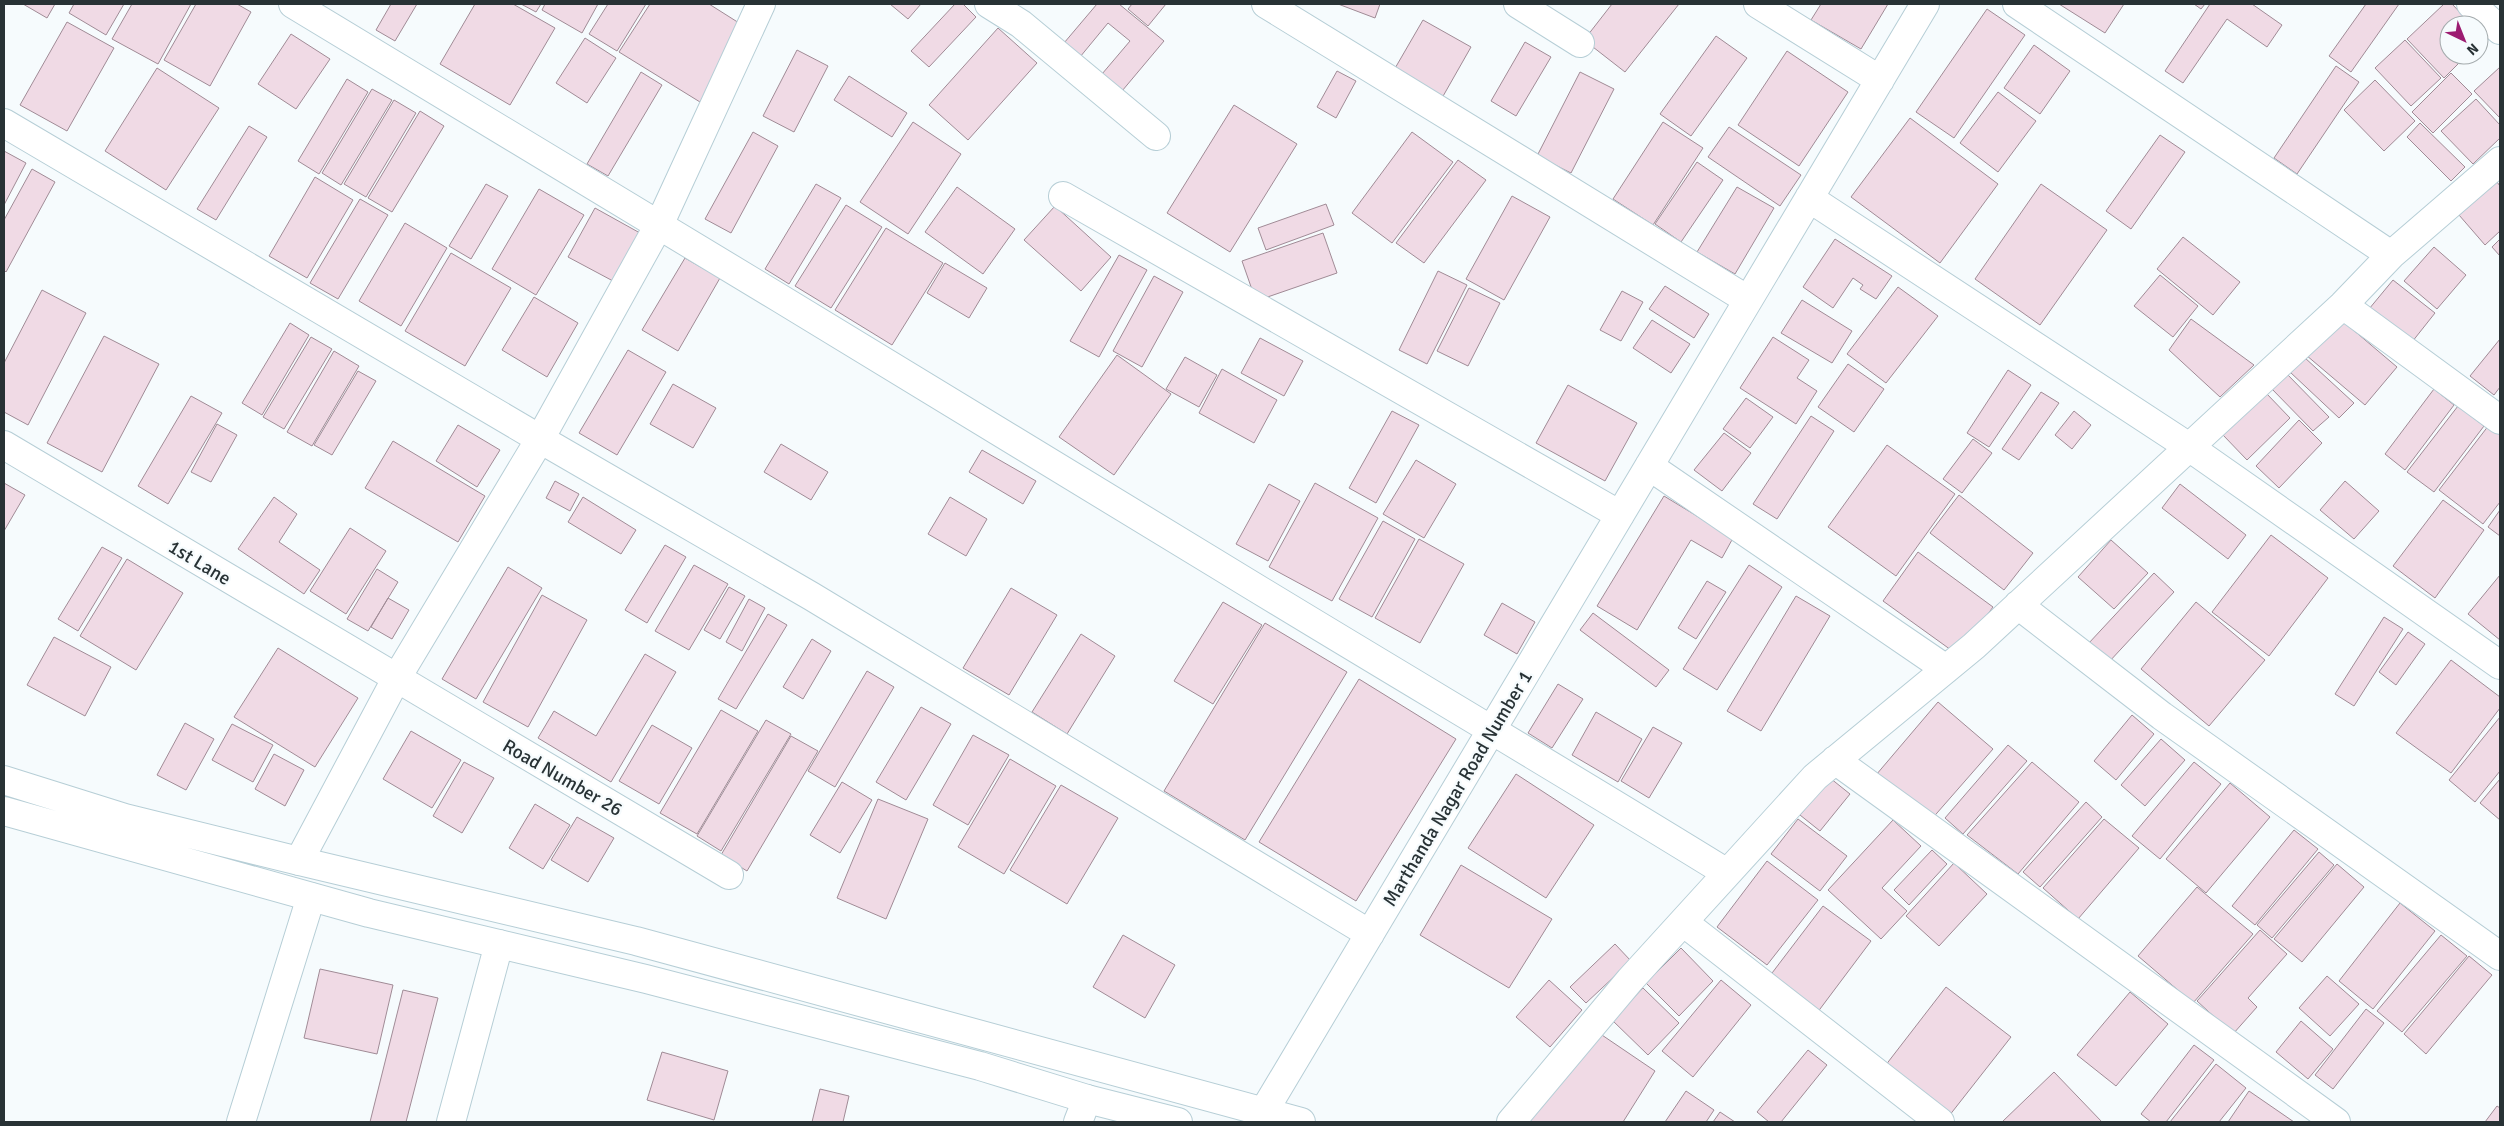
<svg xmlns="http://www.w3.org/2000/svg" width="2504" height="1126" font-family="Signika,sans-serif">
<style>
.building{fill:#f0dae5;stroke:#a08b96}
.lines{fill:none;stroke-linecap:round;stroke-linejoin:round}
.minor-casing{stroke:#b6ced6;stroke-width:30}
.major-casing{stroke:#b6ced6;stroke-width:30}
.minor{stroke:#fff;stroke-width:28}
.major{stroke:#fff;stroke-width:28}
.labels{text-anchor:middle;stroke-width:4.5;stroke-linejoin:round;paint-order:stroke}
.street-label{font-size:19px;fill:#283235;stroke:#f6fbfd}
</style>
<rect width="100%" height="100%" fill="#f6fbfd"/>
<path class="building" d="M23,4H55L47,18Z
M74,4H124L106,35L69,13Z
M132,4H191L158,64L112,39Z
M196,4H237L251,12L210,86L164,60Z
M391,4H417L395,41L376,30Z
M475,4H513L555,28L510,105L440,64Z
M521,4H541L536,12Z
M545,4H598L582,33L542,10Z
M608,4H646L617,51L589,34Z
M650,4H709L747,28L700,102L619,52Z
M890,4H921L908,19Z
M955,4H963L976,17L929,67L911,51Z
M1097,4H1119L1164,41L1122,91L1102,74L1130,41L1108,23L1080,57L1064,43Z
M1132,4H1166L1148,26L1128,9Z
M1338,4H1380L1375,18Z
M1612,4H1679L1625,72L1584,40Z
M1821,4H1888L1861,49L1811,20Z
M2059,4H2124L2105,33Z
M2194,4H2205L2201,9Z
M2210,4H2252L2282,25L2267,47L2227,19L2183,83L2165,71Z
M2366,4H2399L2351,72L2329,56Z
M2444,4H2452L2472,25H2449V55H2467L2444,78L2407,39Z
M1987,9L2025,35L1954,138L1916,112Z
M1423,20L1471,47L1442,98L1394,70Z
M67,22L114,48L67,131L20,105Z
M998,28L1037,63L968,140L929,105Z
M2479,32L2485,38L2479,43Z
M291,34L330,59L296,109L258,84Z
M1716,36L1747,58L1691,136L1660,114Z
M585,38L616,58L587,103L556,83Z
M2405,40L2441,78L2411,106L2375,68Z
M1525,42L1551,57L1516,116L1491,101Z
M2034,45L2070,71L2040,114L2004,88Z
M797,50L828,66L794,132L763,116Z
M1787,51L1848,92L1799,166L1738,125Z
M2336,66L2359,82L2297,174L2274,158Z
M2500,67V118L2474,91Z
M157,68L219,108L166,190L105,151Z
M1337,71L1356,81L1336,118L1317,107Z
M641,72L662,85L608,176L587,164Z
M1580,72L1614,89L1571,173L1537,156Z
M2451,73L2472,94L2433,133L2412,112Z
M849,76L907,113L892,137L834,100Z
M347,79L368,92L319,174L298,161Z
M2375,80L2415,121L2384,151L2344,110Z
M372,89L392,100L341,185L322,173Z
M1998,92L2036,121L1998,172L1960,143Z
M2476,99L2500,125V138L2473,164L2441,131Z
M394,100L416,113L366,197L344,184Z
M1234,105L1297,144L1230,252L1167,213Z
M420,111L444,126L392,212L368,198Z
M1910,118L1998,184L1940,263L1851,197Z
M913,122L961,154L908,234L860,202Z
M1663,122L1703,148L1653,225L1613,199Z
M2420,123L2465,167L2451,181L2407,137Z
M249,126L267,137L216,220L197,209Z
M1729,127L1801,175L1780,206L1708,157Z
M753,132L778,146L731,233L705,219Z
M1412,132L1453,162L1392,243L1352,213Z
M2160,135L2185,152L2131,229L2106,211Z
M4,151L26,163L4,205Z
M1458,160L1486,180L1424,263L1396,243Z
M1697,162L1723,180L1681,242L1655,224Z
M32,169L55,182L6,272L4,270V220Z
M315,177L353,200L307,278L269,256Z
M2497,182L2500,186V231L2485,245L2459,215Z
M486,184L508,196L471,259L449,246Z
M816,184L841,198L789,284L765,269Z
M2041,184L2107,230L2040,325L1975,279Z
M957,187L1015,229L983,274L925,232Z
M1737,187L1774,208L1735,274L1697,252Z
M539,189L584,215L536,295L492,269Z
M1512,196L1550,217L1504,300L1466,279Z
M360,199L388,215L338,299L310,283Z
M1326,204L1334,225L1266,250L1258,228Z
M846,205L882,227L831,308L795,286Z
M1055,206L1111,257L1081,291L1024,240Z
M595,208L640,233L613,281L568,257Z
M405,223L447,248L401,326L359,301Z
M886,228L943,263L892,345L835,310Z
M1323,233L1337,273L1256,301L1242,261Z
M2183,237L2240,282L2213,315L2157,269Z
M1835,239L1892,276L1876,299L1860,289L1863,285L1853,278L1833,308L1803,287Z
M2500,239V256L2492,247Z
M2434,247L2466,275L2437,309L2404,281Z
M451,253L511,288L465,366L405,331Z
M1119,255L1147,270L1099,357L1070,341Z
M685,258L720,278L678,351L642,330Z
M945,263L987,288L969,318L927,293Z
M1438,271L1467,285L1427,364L1399,350Z
M2160,275L2198,306L2173,337L2134,306Z
M1154,276L1183,292L1142,367L1113,351Z
M2393,280L2435,313L2412,342L2369,309Z
M1665,286L1709,314L1694,338L1649,309Z
M1898,287L1938,316L1886,383L1847,354Z
M1469,288L1500,303L1468,366L1437,351Z
M42,290L86,313L28,425L4,412V363Z
M1622,291L1643,302L1621,341L1600,330Z
M534,297L578,323L547,377L502,350Z
M1802,300L1852,331L1832,363L1781,333Z
M2338,317L2397,367L2365,405L2306,355Z
M2191,319L2254,365L2220,397L2169,350Z
M1652,320L1690,344L1671,373L1633,348Z
M290,323L309,335L262,415L242,403Z
M104,336L159,364L102,472L47,443Z
M311,337L332,349L284,429L263,417Z
M1773,337L1809,360L1797,378L1817,391L1796,424L1740,388Z
M1260,338L1303,361L1284,396L1241,373Z
M2500,339V387L2494,395L2470,376Z
M628,350L666,372L617,455L579,433Z
M334,351L359,366L312,446L287,432Z
M1117,355L1171,394L1114,475L1059,437Z
M1185,357L1217,375L1199,407L1166,389Z
M2304,357L2354,403L2339,418L2290,372Z
M1848,364L1884,389L1854,432L1818,407Z
M1222,369L1277,400L1254,443L1199,413Z
M2008,370L2031,385L1989,447L1967,433Z
M358,371L376,381L332,455L314,445Z
M2285,372L2329,417L2313,431L2270,387Z
M673,384L716,408L693,448L650,424Z
M1568,385L1637,423L1605,481L1536,443Z
M2434,389L2454,405L2405,470L2385,454Z
M2041,392L2059,403L2019,460L2002,449Z
M2266,393L2290,418L2247,460L2223,435Z
M191,396L222,413L168,504L138,486Z
M1746,398L1773,417L1750,448L1723,429Z
M2458,406L2484,426L2434,492L2407,472Z
M1392,411L1419,425L1376,503L1349,488Z
M2074,411L2091,425L2072,449L2055,435Z
M1811,416L1834,431L1777,519L1753,504Z
M2299,420L2322,443L2279,488L2256,466Z
M217,424L237,435L211,482L191,472Z
M458,425L500,450L477,487L436,461Z
M2489,425L2500,434V502L2483,524L2439,490Z
M1724,433L1751,453L1722,491L1694,470Z
M1973,439L1992,453L1962,493L1943,479Z
M393,441L485,496L458,542L365,488Z
M781,444L828,472L811,500L764,472Z
M1887,445L1955,494L1896,576L1828,527Z
M982,450L1036,481L1023,504L969,472Z
M1416,460L1456,484L1424,538L1383,514Z
M555,481L579,494L570,511L546,498Z
M2345,481L2379,511L2354,539L2320,510Z
M4,483L25,495L4,531Z
M1315,483L1378,518L1332,601L1269,567Z
M1269,484L1300,501L1268,561L1236,544Z
M2180,484L2246,535L2228,559L2162,508Z
M1959,495L2033,553L2004,590L1930,533Z
M1664,496L1733,538L1722,558L1691,540L1637,630L1597,606Z
M274,497L297,514L279,542L320,570L304,594L238,549Z
M583,497L636,530L621,554L568,522Z
M950,497L987,519L966,556L928,534Z
M2443,500L2484,530L2435,598L2393,566Z
M2500,510V536L2488,527Z
M1383,521L1415,539L1372,617L1339,599Z
M350,528L386,551L346,614L310,591Z
M2271,535L2328,578L2269,656L2212,612Z
M1419,539L1464,564L1420,643L1375,618Z
M2111,540L2148,573L2114,609L2078,577Z
M665,545L686,557L647,623L625,610Z
M102,547L122,558L78,631L58,619Z
M1918,552L1993,607L1958,655L1883,601Z
M127,559L183,593L136,670L80,636Z
M694,565L728,584L689,650L655,631Z
M1749,565L1782,587L1717,690L1683,669Z
M508,567L542,588L476,699L442,679Z
M377,569L398,582L368,631L347,619Z
M2154,573L2174,592L2108,663L2088,644Z
M2500,575V640L2468,614Z
M1707,581L1726,592L1696,639L1678,628Z
M729,587L745,596L720,639L704,630Z
M1011,588L1057,615L1009,695L963,668Z
M542,595L587,620L528,727L483,702Z
M1796,596L1830,616L1761,731L1727,711Z
M388,598L409,610L392,639L371,627Z
M749,599L765,608L742,651L726,642Z
M1223,602L1262,625L1213,704L1174,681Z
M2196,602L2265,660L2209,726L2141,669Z
M1502,603L1535,622L1517,654L1484,635Z
M1593,613L1669,670L1656,687L1580,630Z
M768,614L787,625L736,709L718,699Z
M2384,617L2403,629L2354,706L2335,694Z
M1265,623L1347,672L1245,840L1164,791Z
M2408,632L2425,644L2396,685L2379,672Z
M1081,634L1115,656L1067,734L1032,712Z
M54,637L111,667L85,716L27,685Z
M812,639L831,651L803,699L783,687Z
M278,648L358,698L315,767L234,717Z
M645,654L676,672L611,782L538,738L554,711L596,736Z
M2451,660L2500,697V708L2451,773L2396,733Z
M867,671L894,687L835,787L808,771Z
M1359,679L1456,739L1356,901L1259,842Z
M1558,684L1583,699L1552,748L1528,733Z
M1938,702L1993,749L1930,821L1876,775Z
M921,707L951,724L906,800L876,782Z
M721,710L758,731L697,834L660,813Z
M1596,712L1642,739L1618,782L1572,755Z
M2132,715L2154,734L2116,780L2094,761Z
M2500,717V771L2475,802L2449,780Z
M766,720L791,734L721,851L697,836Z
M185,723L214,739L186,790L157,775Z
M232,724L273,745L253,782L212,760Z
M652,725L692,748L659,804L619,781Z
M1653,727L1682,743L1649,798L1621,781Z
M411,731L461,760L432,808L383,779Z
M973,735L1009,755L968,825L933,805Z
M791,736L818,751L747,871L721,855Z
M2161,739L2185,760L2145,806L2121,785Z
M2008,745L2027,761L1963,834L1945,818Z
M274,754L304,770L285,806L255,789Z
M1010,759L1056,786L1004,874L958,847Z
M464,762L494,778L462,833L433,816Z
M2032,762L2079,802L2018,874L1967,835Z
M2194,762L2221,784L2160,859L2132,836Z
M1516,774L1594,825L1546,898L1468,848Z
M1830,778L1850,794L1820,831L1800,815Z
M2500,779V820L2480,803Z
M842,782L872,800L840,853L810,835Z
M2230,783L2270,817L2206,893L2166,859Z
M1061,785L1118,818L1067,904L1010,870Z
M878,799L928,819L886,919L837,898Z
M2086,802L2102,817L2040,887L2023,872Z
M535,804L570,825L543,869L509,848Z
M577,817L614,838L588,882L551,860Z
M1798,819L1847,856L1820,891L1771,854Z
M2104,819L2139,848L2078,919L2043,888Z
M1893,820L1921,846L1882,888L1907,911L1881,939L1828,890Z
M2294,830L2318,849L2255,925L2232,906Z
M1932,850L1947,864L1909,905L1894,890Z
M2319,852L2334,865L2272,938L2257,925Z
M1767,861L1818,900L1767,965L1717,927Z
M1954,863L1987,894L1939,946L1906,916Z
M2337,864L2364,887L2302,962L2274,939Z
M1461,865L1552,919L1509,988L1420,935Z
M2197,887L2253,934L2193,1003L2138,956Z
M2400,903L2435,931L2373,1009L2339,981Z
M1823,906L1871,941L1817,1013L1769,977Z
M2260,930L2287,954L2248,998L2257,1007L2233,1034L2197,1001Z
M1123,935L1175,965L1145,1018L1093,987Z
M2441,935L2467,956L2402,1032L2377,1011Z
M1615,944L1631,961L1586,1003L1570,987Z
M1681,948L1713,981L1679,1016L1646,983Z
M2469,956L2492,975L2426,1054L2404,1034Z
M320,969L393,985L377,1054L304,1038Z
M2327,976L2359,1004L2330,1036L2299,1008Z
M1549,980L1582,1010L1550,1047L1516,1017Z
M1721,980L1751,1005L1693,1077L1662,1051Z
M1946,987L2011,1037L1949,1116L1885,1066Z
M1643,988L1679,1023L1648,1055L1612,1020Z
M403,990L438,998L406,1122H370Z
M2130,992L2168,1024L2116,1086L2077,1055Z
M2366,1009L2384,1023L2333,1089L2315,1075Z
M2301,1021L2333,1049L2308,1079L2276,1052Z
M1596,1031L1655,1071L1623,1122H1516Z
M2194,1045L2214,1060L2166,1122H2151L2141,1114Z
M1808,1050L1827,1065L1781,1122H1769L1757,1112Z
M662,1052L728,1071L714,1120L647,1100Z
M2216,1064L2246,1088L2219,1122H2170Z
M2054,1072L2102,1122H2002Z
M820,1089L849,1096L843,1122H812Z
M1686,1091L1714,1110L1706,1122H1665Z
M2249,1091L2294,1122H2228Z
M2497,1106L2500,1108V1122H2485Z
M1720,1112L1735,1122H1713Z"/>
<g class="lines">
<g class="minor-casing">
<path id="minor" d="M293,4C601,188 908,377 1215,563C1385,667 1557,768 1727,873
M989,4L1021,24L1156,136
M1266,4L1748,300
M1518,4L1580,43
M1758,4L1880,80
M2017,4L2391,255
M2471,4L2500,30
M4,123L540,439L811,596L1370,934
M1063,196L1620,515
M1809,198L2189,447L2500,665
M2343,305L2500,420
M4,445L729,875
M1649,466L1946,669
M2018,605L2162,716L2500,956
M1835,760L2336,1122
M299,861L396,679L540,439L660,223L761,4
M1683,922L1940,1122
M1264,1111L1925,4
M241,1122L311,897
M451,1122L499,944
M1078,1122L1087,1099
M1511,1122L1630,980L1815,777L1974,646L2343,305L2391,255L2500,161"/>
</g>
<g class="major-casing">
<path id="major" d="M4,780L125,818L299,861L636,941L1301,1122
M4,811L369,913L646,979L980,1066L1087,1099L1178,1122"/>
</g>
<use href="#minor" class="minor"/>
<use href="#major" class="major"/>
</g>
<g class="labels">
<g class="street-label">
<text transform="translate(200 562) rotate(31)" y="7">1st Lane</text>
<text transform="translate(563 777) rotate(30)" y="7">Road Number 26</text>
<text transform="translate(1457 788) rotate(-59)" y="7">Marthanda Nagar Road Number 1</text>
</g>
</g>
<rect width="2504" height="1126" fill="none" stroke="#283235" stroke-width="10"/>
<g transform="translate(2464 40) rotate(137)"><circle r="24" fill="#f6fbfd" stroke="#a4abad"/>
<path d="M0-4L9 19L0 12L-9 19Z" fill="#9c1c71"/>
<text y="-8" font-size="14" font-weight="bold" text-anchor="middle" fill="#283235">N</text>
</g>
</svg>
